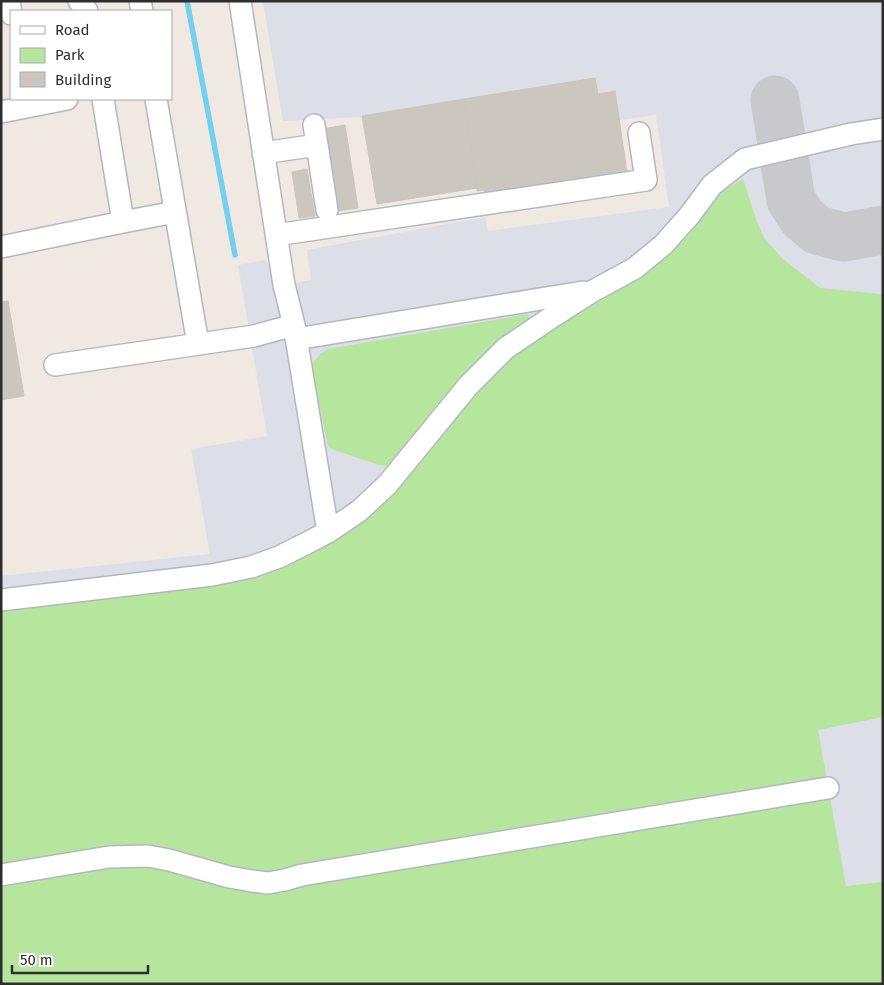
<svg xmlns="http://www.w3.org/2000/svg" width="884" height="985" font-family="'Fira Sans',sans-serif">
<style>
.airport{fill:#dcdee8}
.green{fill:#b6e59e}
.lines{fill:none;stroke-linecap:round;stroke-linejoin:round}
.stream{stroke:#75cff0;stroke-width:5.5}
.taxiway{stroke:#c9c8cc;stroke-width:49}
.building{fill:#cbc7bf;stroke:#cbc5ba}
.minor-casing{stroke:#b4b7c1;stroke-width:24}
.minor{stroke:#fff;stroke-width:21}
</style>
<rect width="100%" height="100%" fill="#efe9e1"/>
<path class="airport" d="M263,1H883V984H1V576L210,554L191,449L267,436L238,265L265,260L281,285H284L311,280L307,250L485,217L488,231L669,207L656,115L619,120L627,172L484,195V190L476,188L377,204L362,117L283,121Z"/>
<path class="green" d="M743,179L757,222L765,239L783,259L820,288L881,294L883,297V717L818,730L846,886L883,882V984H1V609L200,586L391,491L430,451L475,389L510,355L546,329L592,306L656,266L689,235L721,192Z
M528,314L530,319L515,329L488,350L465,373L393,463L389,466L379,465L334,450L328,446L311,366L320,354L328,349Z"/>
<g class="lines">
<path class="stream" d="M187,1L235,255"/>
<path class="taxiway" d="M775,100L791,200L802,217L817,230L832,234L844,237L883,230"/>
</g>
<path class="building" d="M595,78L598,94L615,91L627,172L484,195V190L477,191L464,99Z
M464,99L477,188L377,204L362,116Z
M345,125L358,208L337,211L323,129Z
M307,169L315,216L299,218L292,172Z
M8,301L24,396L1,400V302Z"/>
<g class="lines">
<g class="minor-casing">
<path id="minor" d="M9,1L11,14
M79,1L87,11
M140,1L142,11
M240,1L284,285L294,325L328,532
M156,99L198,344
M1,112L67,99
M314,125L327,210
M263,153L317,145
M123,222L175,212
M276,235L646,180L639,133
M1,247L123,222L103,99
M296,339L583,292
M55,365L254,336L294,325
M1,600L212,575L251,567L279,557L305,544L328,532L359,511L387,485L468,386L506,348L549,319L593,291L635,268L663,245L689,216L712,185L745,159L851,134L883,129
M1,875L109,857L148,856L169,860L229,877L252,881L268,883L285,880L302,875L828,788"/>
</g>
<use href="#minor" class="minor"/>
</g>
<rect width="884" height="985" fill="none" stroke="#2e2e2e" stroke-width="5"/>
<rect x="10" y="10" width="162" height="90" fill="#ffffff" stroke="#ababab"/>
<rect x="20" y="26" width="25" height="8" fill="#ffffff" stroke="#ababab"/>
<text x="55" y="35" font-size="15" fill="#2e2e2e">Road</text>
<rect x="20" y="48" width="25" height="15" fill="#b6e59e" stroke="#ababab"/>
<text x="55" y="60" font-size="15" fill="#2e2e2e">Park</text>
<rect x="20" y="72" width="25" height="15" fill="#cbc7bf" stroke="#ababab"/>
<text x="55" y="85" font-size="15" fill="#2e2e2e">Building</text>
<path d="M12 965v8h136v-8" fill="none" stroke="#2e2e2e" stroke-width="2.5"/>
<text x="20" y="965" font-size="15" fill="#2e2e2e" stroke="#ffffff" stroke-width="4" paint-order="stroke">50 m</text>
</svg>
